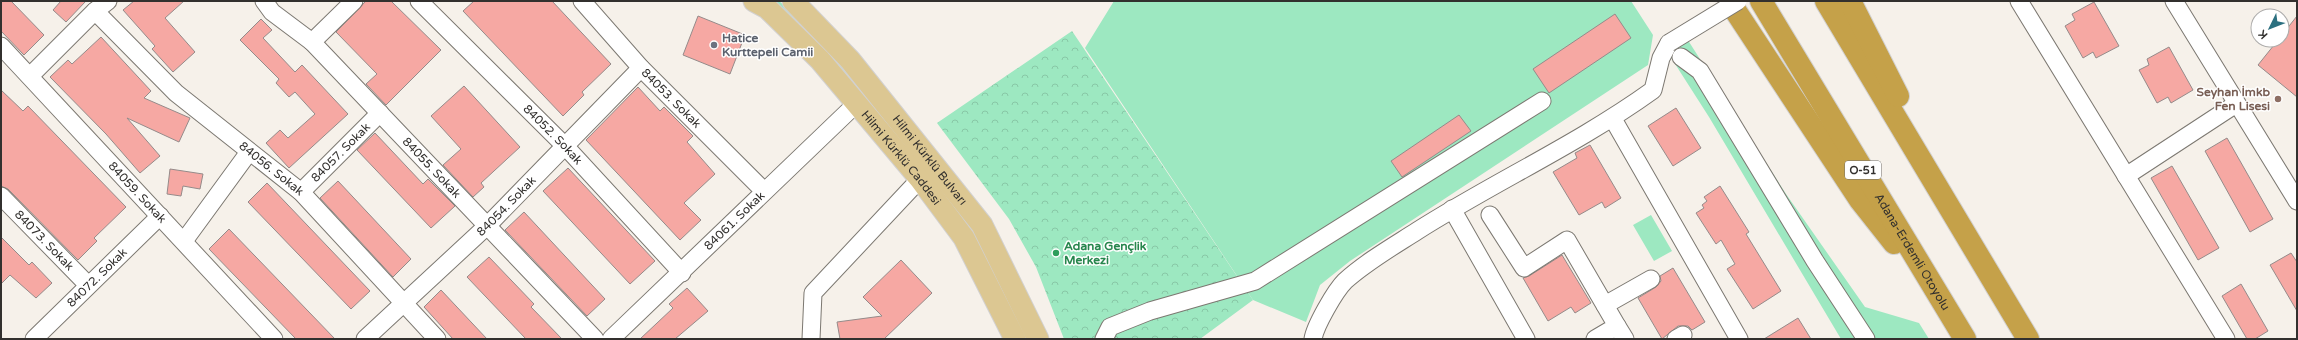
<svg xmlns="http://www.w3.org/2000/svg" width="2298" height="340" font-family="'Varela Round',sans-serif">
<style>
.grass{fill:#9de8c1}
.park{fill:url(#park-crowns)}
.building{fill:#f6a8a3;stroke:#958b8a}
.lines{fill:none;stroke-linecap:round;stroke-linejoin:round}
.minor-casing{stroke:#7c7871;stroke-width:19}
.major-casing{stroke:#d2d1d1;stroke-width:23}
.highway-casing{stroke:#d2d1d1;stroke-width:24}
.minor{stroke:#fff;stroke-width:17}
.major{stroke:#dcc792;stroke-width:21}
.highway{stroke:#c5a149;stroke-width:22}
.minor-bridge-casing{stroke:#7c7871;stroke-width:19;stroke-linecap:butt}
.minor-bridge{stroke:#fff;stroke-width:17}
.worship-dot{fill:#6b7280;stroke:#fff;stroke-width:1.5}
.education-dot{fill:#8d6e63;stroke:#fff;stroke-width:1.5}
.leisure-dot{fill:#2e9e5b;stroke:#fff;stroke-width:1.5}
.labels{text-anchor:middle;stroke-width:3;stroke-linejoin:round;paint-order:stroke}
.shield{fill:#fff;stroke:#706e6d;stroke-width:1}
.shield-label{font-size:11px;font-weight:bold;fill:#32302e}
.worship-label{font-size:12px;font-weight:bold;fill:#5b616d;stroke:#fff;text-anchor:start}
.education-label{font-size:12px;font-weight:bold;fill:#785e54;stroke:#fff;text-anchor:end}
.street-label{font-size:12px;fill:#32302e;stroke:#fff}
.leisure-label{font-size:12px;font-weight:bold;fill:#27864d;stroke:#fff;text-anchor:start}
</style>
<defs>
<pattern id="park-crowns" width="20" height="18" patternUnits="userSpaceOnUse"><rect width="20" height="18" fill="#9de8c1"/><path d="M2 6a3 3 0 1 1 6 0M12 15a3 3 0 1 1 6 0" fill="none" stroke="#88c7a6"/></pattern>
</defs>
<rect width="100%" height="100%" fill="#f6f1ea"/>
<path class="grass" d="M772,1H779L807,24L902,137L971,223L1029,339H1024L899,138L803,29Z
M1114,1H1631L1653,35L1648,65L1350,261L1320,285L1306,322L1253,300L1085,48Z
M1684,34L1786,194L1865,307L1919,323L1929,339H1841L1709,117L1670,56Z
M1651,215L1672,251L1654,261L1633,225Z"/>
<path class="park" d="M1072,31L1253,300L1200,339H1064L1036,267L1009,219L937,123Z"/>
<path class="building" d="M1,1H11L44,35L24,55L1,31Z
M61,1H86L66,22L53,10Z
M134,1H184L165,18L195,52L173,72L152,49L155,46L123,10Z
M366,1H391L441,50L386,105L366,84L377,74L336,32Z
M474,1H552L611,64L582,92L584,95L563,116L463,11Z
M2094,2L2119,46L2096,58L2093,52L2083,58L2065,26L2075,20L2072,14Z
M1615,14L1631,38L1549,93L1533,69Z
M698,16L745,35L730,74L683,55Z
M2297,16V97L2258,65L2278,40H2282V35Z
M261,19L272,30L263,38L295,72L302,65L348,114L289,168L266,143L280,130L288,138L315,114L295,92L289,97L276,83L279,79L240,40Z
M101,37L151,91L144,98L190,118L179,142L127,118L160,156L140,173L106,134L50,77L68,60L72,64Z
M2169,47L2193,90L2171,103L2168,97L2157,103L2139,70L2149,65L2147,59Z
M464,86L520,147L481,183L484,187L473,197L443,165L461,149L431,116Z
M638,87L660,111L664,107L693,136L687,142L715,174L684,203L701,220L680,240L586,140Z
M1,90L23,111L28,106L126,207L94,238L97,241L78,260L8,189L1,186Z
M1676,108L1701,148L1673,166L1648,126Z
M1459,115L1471,131L1402,177L1391,161Z
M375,133L423,184L428,179L455,206L431,228L357,150Z
M2227,138L2273,219L2250,232L2205,151Z
M1590,145L1621,198L1605,208L1602,202L1579,215L1553,172L1577,158L1575,153Z
M2172,166L2219,248L2198,260L2151,178Z
M568,168L655,261L630,284L543,191Z
M170,169L203,174L200,189L183,186L181,196L167,194Z
M338,181L411,259L393,277L320,198Z
M267,183L370,291L351,309L248,202Z
M1720,186L1749,232L1746,234L1781,291L1753,309L1727,269L1735,264L1721,240L1716,244L1696,213L1704,208L1702,205L1707,201L1704,197Z
M524,212L605,299L587,316L505,230Z
M229,229L335,339H296L209,249Z
M1,237L29,265L32,262L52,283L36,298L10,275L1,284Z
M2291,253L2297,262V311L2270,265Z
M1562,255L1591,303L1575,313L1571,307L1548,321L1523,278L1529,276Z
M489,257L534,304L531,307L562,339H526L467,277Z
M901,260L932,293L884,339H840L837,322L882,316L863,297Z
M1673,268L1705,322L1692,330L1688,326H1678L1662,339L1638,298L1656,287L1661,281L1660,276Z
M2241,284L2268,331L2255,339H2247L2222,296Z
M687,288L708,311L675,339H640L673,308L669,304Z
M441,290L487,339H453L424,307Z
M1798,318L1811,339H1764Z"/>
<g class="lines">
<g class="minor-casing">
<g id="minor">
<path id="s1" d="M264,1L272,12L312,42L595,339"/>
<path id="s2" d="M419,1L565,146L682,273"/>
<path id="s3" d="M582,1L641,68L764,191"/>
<path d="M2019,1L2226,339"/>
<path d="M2174,1L2297,201"/>
<path id="s4" d="M95,11L176,93L301,192L437,339"/>
<path d="M312,42L354,1"/>
<path id="s5" d="M1,46L274,339"/>
<path d="M1681,57L1700,71L1815,261L1866,339"/>
<path d="M30,76L95,11L108,1"/>
<path d="M1613,119L1739,339"/>
<path d="M2126,176L2236,104"/>
<path id="s6" d="M301,192L380,113"/>
<path id="s7" d="M1,196L88,285"/>
<path d="M1452,209L1526,339"/>
<path d="M1490,215L1524,268L1567,240L1617,326L1595,339"/>
<path d="M184,241L249,152"/>
<path d="M1605,305L1651,279"/>
<path d="M1617,326L1625,339"/>
<path id="s8" d="M34,339L160,216"/>
<path id="s9" d="M365,339L488,225L641,68"/>
<path id="s10" d="M611,339L857,103"/>
<path d="M811,339L813,293L920,179"/>
<path d="M1104,339L1110,327L1150,311L1255,281L1542,101"/>
<path d="M1313,339C1315,326 1335,291 1345,281C1366,262 1392,247 1417,231C1494,182 1578,144 1653,90L1661,58L1669,43"/>
<path d="M1676,339L1683,335"/>
</g>
</g>
<g class="major-casing">
<g id="major">
<path id="s11" d="M754,1L767,8L820,60L920,179L964,238L1015,339"/>
<path id="s12" d="M793,1L850,60L982,225L1038,339"/>
</g>
</g>
<g class="highway-casing">
<g id="highway">
<path d="M1729,1L1860,200L1894,243"/>
<path id="s13" d="M1761,1L1965,339"/>
<path d="M1826,1L2028,339"/>
<path d="M1850,1L1898,96"/>
</g>
</g>
<use href="#minor" class="minor"/>
<use href="#major" class="major"/>
<use href="#highway" class="highway"/>
<g class="minor-bridge-casing">
<path id="minor-bridge" d="M1669,43L1738,1"/>
</g>
<use href="#minor-bridge" class="minor-bridge"/>
</g>
<circle class="worship-dot" cx="714" cy="45" r="4"/>
<circle class="education-dot" cx="2278" cy="99" r="4"/>
<circle class="leisure-dot" cx="1056" cy="253" r="4"/>
<g class="labels">
<rect class="shield" x="1845" y="161" width="36" height="18" rx="3"/>
<g class="shield-label">
<text x="1863" y="174">O-51</text>
</g>
<g class="worship-label">
<text x="722" y="42">Hatice<tspan x="722" dy="14">Kurttepeli Camii</tspan></text>
</g>
<g class="education-label">
<text x="2270" y="96">Seyhan İmkb<tspan x="2270" dy="14">Fen Lisesi</tspan></text>
</g>
<g class="street-label">
<text dy="4" stroke="none"><textPath href="#s3" startOffset="132">84053. Sokak</textPath></text>
<text dy="4" stroke="none"><textPath href="#s2" startOffset="189">84052. Sokak</textPath></text>
<text dy="4" stroke="none"><textPath href="#s6" startOffset="56">84057. Sokak</textPath></text>
<text dy="4" stroke="none"><textPath href="#s11" startOffset="216">Hilmi Kürklü Caddesi</textPath></text>
<text dy="4" stroke="none"><textPath href="#s12" startOffset="210">Hilmi Kürklü Bulvarı</textPath></text>
<text dy="4" stroke="none"><textPath href="#s1" startOffset="237">84055. Sokak</textPath></text>
<text dy="4" stroke="none"><textPath href="#s4" startOffset="237">84056. Sokak</textPath></text>
<text dy="4" stroke="none"><textPath href="#s5" startOffset="200">84059. Sokak</textPath></text>
<text dy="4" stroke="none"><textPath href="#s9" startOffset="194">84054. Sokak</textPath></text>
<text dy="4" stroke="none"><textPath href="#s10" startOffset="171">84061. Sokak</textPath></text>
<text dy="4" stroke="none"><textPath href="#s7" startOffset="62">84073. Sokak</textPath></text>
<text dy="4" stroke="none"><textPath href="#s13" startOffset="293">Adana-Erdemli Otoyolu</textPath></text>
<text dy="4" stroke="none"><textPath href="#s8" startOffset="88">84072. Sokak</textPath></text>
</g>
<g class="leisure-label">
<text x="1064" y="250">Adana Gençlik<tspan x="1064" dy="14">Merkezi</tspan></text>
</g>
</g>
<rect width="2298" height="340" fill="none" stroke="#32302e" stroke-width="4"/>
<g transform="translate(2270 28) rotate(227)"><circle r="19" fill="#ffffff" stroke="#adacab"/>
<path d="M0-3L7 15L0 10L-7 15Z" fill="#2c7080"/>
<text y="-6" font-size="11" font-weight="bold" text-anchor="middle" fill="#32302e">K</text>
</g>
</svg>
